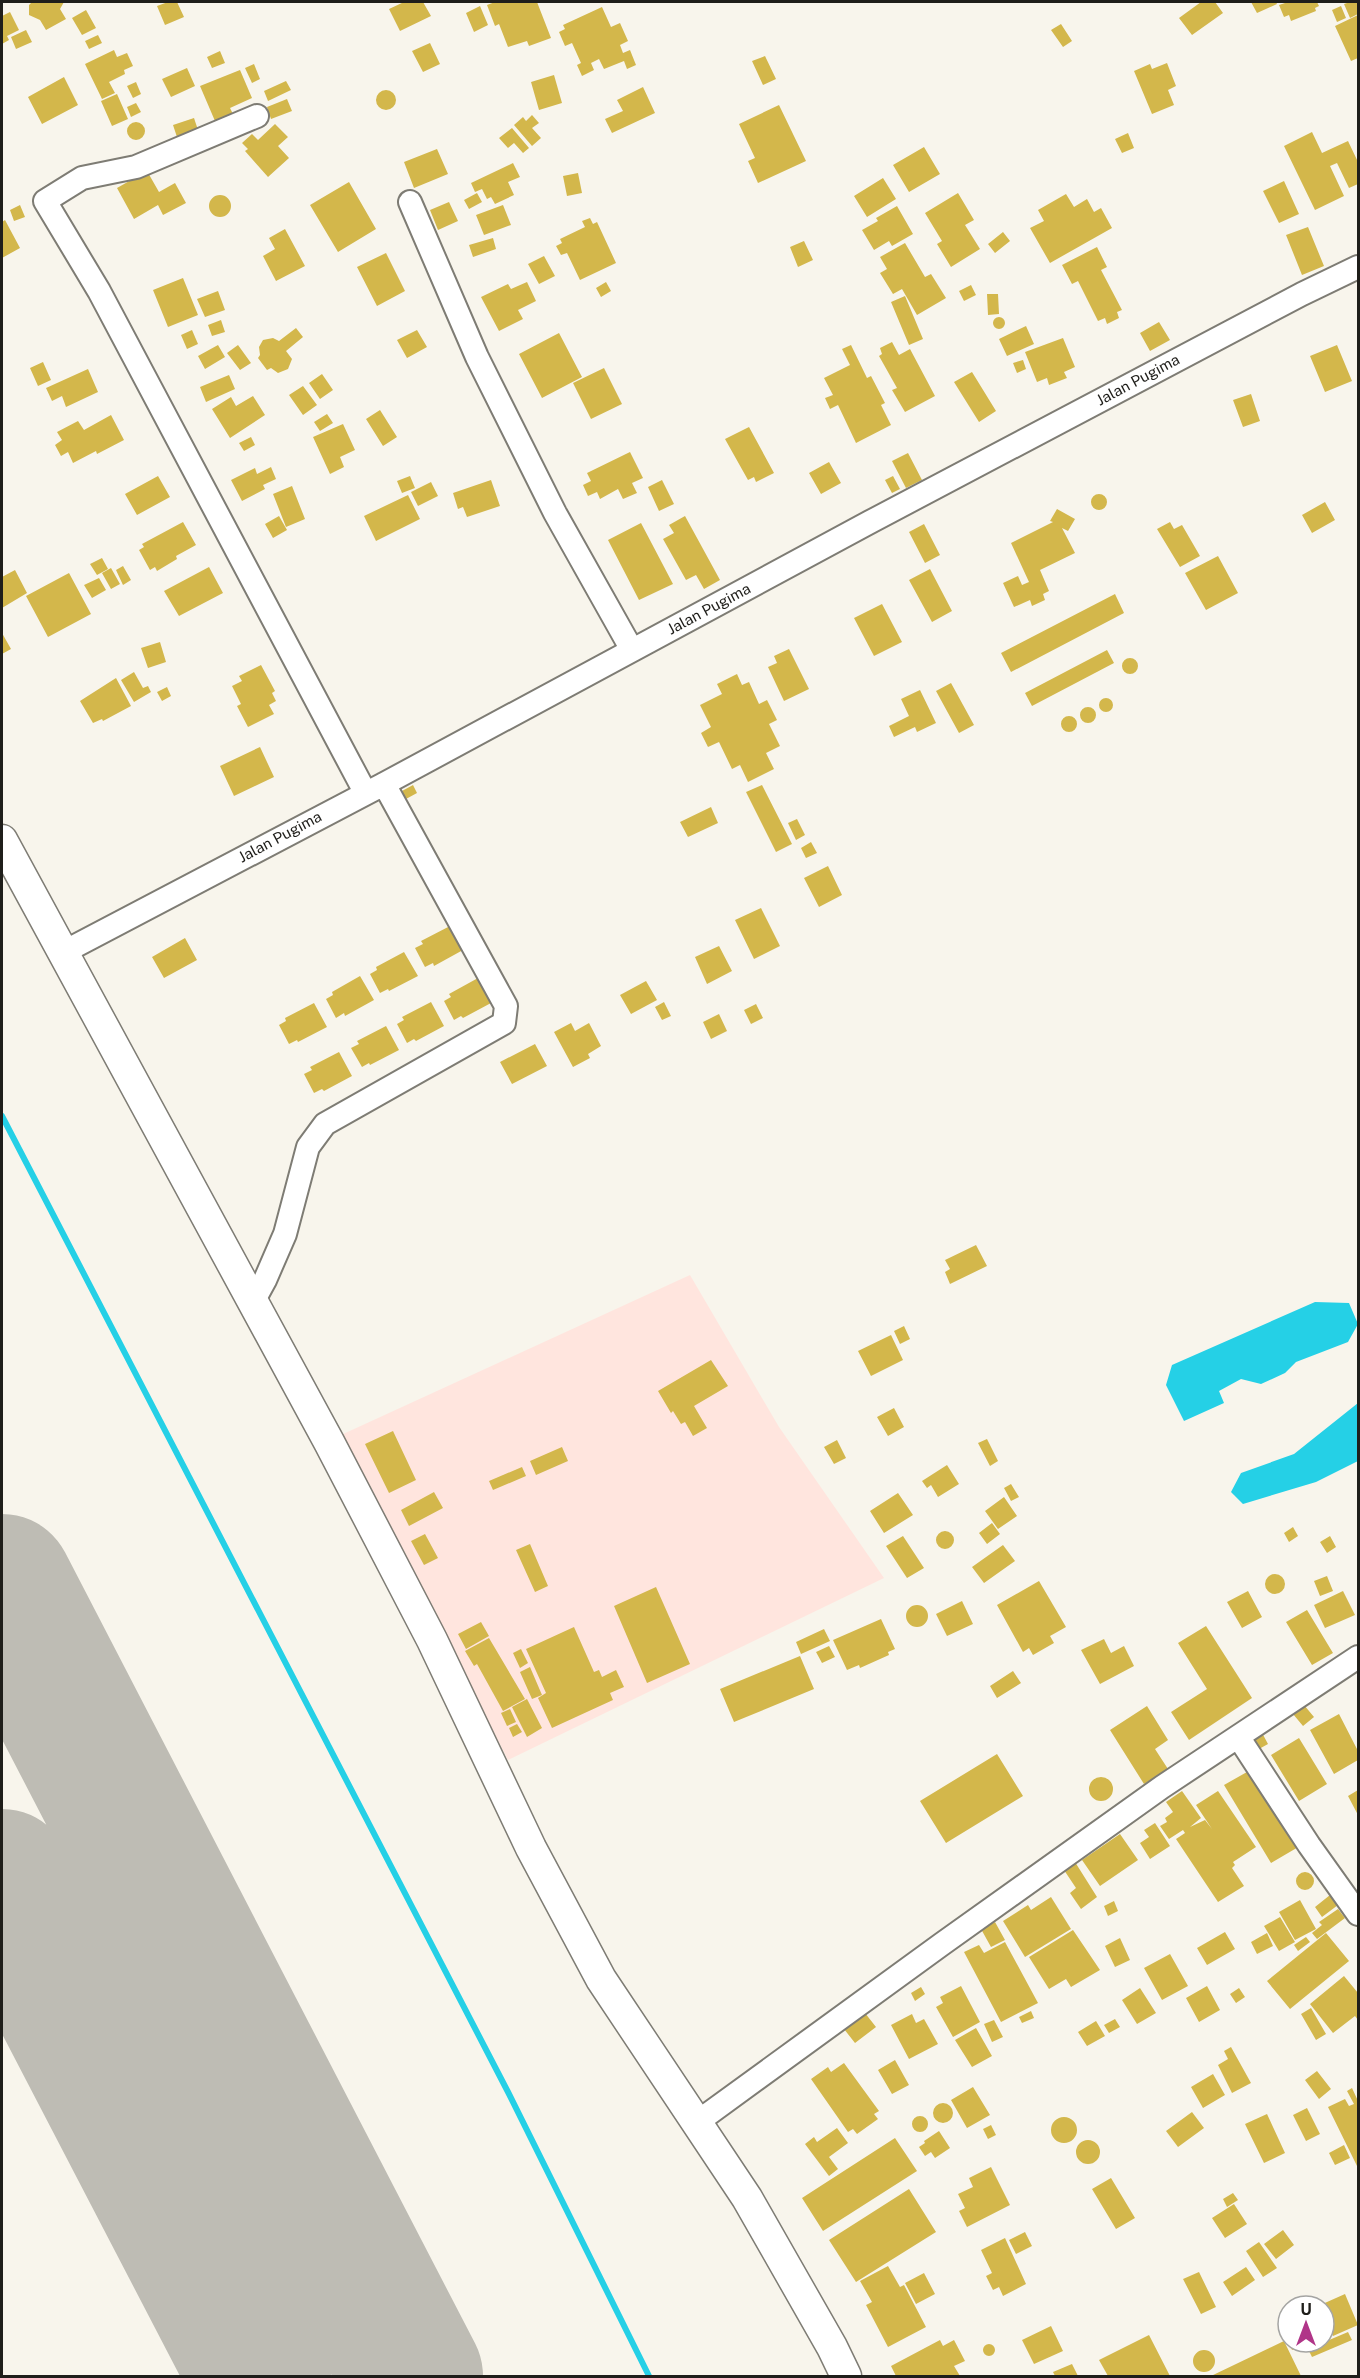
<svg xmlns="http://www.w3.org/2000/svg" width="1360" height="2378" font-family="'Public Sans',sans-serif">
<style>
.industrial{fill:#ffe5de}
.water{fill:#25d0e6}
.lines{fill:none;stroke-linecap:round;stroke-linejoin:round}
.stream{stroke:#25d0e6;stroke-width:6}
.runway{stroke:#bebcb4;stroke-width:142}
.building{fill:#d3b74b}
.minor-casing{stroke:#7e7c74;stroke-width:26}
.major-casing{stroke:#7e7c74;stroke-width:33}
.minor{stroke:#fff;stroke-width:22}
.major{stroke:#fff;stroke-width:30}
.labels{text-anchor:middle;stroke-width:4.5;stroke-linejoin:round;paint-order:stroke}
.street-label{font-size:15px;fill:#1f1e1a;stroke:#fff}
</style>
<rect width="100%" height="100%" fill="#f8f5ec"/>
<path class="industrial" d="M690,1275L779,1427L884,1578L508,1760L341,1435Z"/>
<path class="water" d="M1315,1302L1349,1303L1358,1324L1348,1342L1296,1362L1285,1373L1261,1384L1241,1379L1219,1391L1224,1403L1184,1421L1166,1385L1172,1365Z
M1358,1403V1461L1316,1482L1243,1504L1231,1492L1241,1473L1294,1454Z"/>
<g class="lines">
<path class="stream" d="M2,1116L508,2092L649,2376"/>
<path class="runway" d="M2,1585L412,2376
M2,1880L260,2376"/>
</g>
<path class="building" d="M32,2H64L60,9L66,19L46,30L40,20L29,15V5Z
M168,2H177L184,17L165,25L157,6Z
M404,2H423L431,16L400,31L389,9Z
M495,2H537L551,38L529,46L527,41L508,47L499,24L495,26L487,5Z
M1201,2H1215L1223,13L1192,35L1179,18Z
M1251,2H1276L1277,4L1257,13Z
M1288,2H1317L1319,6L1315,8L1316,11L1291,21L1289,15L1284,17L1279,5Z
M1350,2H1358V14L1350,18L1344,4Z
M480,6L488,25L474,32L466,13Z
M1341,6L1346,18L1337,22L1332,10Z
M602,7L611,27L620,23L628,41L620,45L623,53L630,50L636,65L627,69L624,61L604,69L599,59L591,63L594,70L582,76L577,65L581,63L572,43L565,46L559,32L565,29L563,25Z
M86,10L96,28L82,35L72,18Z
M10,12L19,30L7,36L9,40L2,44V16Z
M1358,15V58L1351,61L1335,26Z
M1061,24L1072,41L1063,47L1051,30Z
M26,30L32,42L16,49L11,37Z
M98,35L102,43L89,49L85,41Z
M430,43L440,64L423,72L412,51Z
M114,50L117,57L127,53L133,66L124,70L125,74L109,82L115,93L102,99L85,64Z
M220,51L225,63L212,68L207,57Z
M765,56L776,79L763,85L752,61Z
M1167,63L1176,86L1168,90L1174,105L1152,114L1134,71L1150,64L1152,69Z
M254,64L260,79L252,83L245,68Z
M187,68L195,86L171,97L162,79Z
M240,70L252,98L230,108L233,114L215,121L200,86Z
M554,75L562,103L539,110L531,82Z
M64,77L78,105L42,124L28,97Z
M286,81L291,90L268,101L264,91Z
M136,82L141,94L133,98L127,86Z
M643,87L655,113L612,133L605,119L623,111L617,100Z
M376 100a10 10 0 1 1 20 0a10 10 0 1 1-20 0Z
M117,94L128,119L112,126L101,101Z
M287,99L292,111L271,119L267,107Z
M136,103L141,112L131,117L127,107Z
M779,105L806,161L758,183L748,161L755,158L739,124Z
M532,115L539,123L532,128L541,138L532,146L514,125L523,117L526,121Z
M194,118L198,130L177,137L173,125Z
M127 131a9 9 0 1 1 18 0a9 9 0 1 1-18 0Z
M275,124L288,137L278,146L289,158L268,177L245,151L248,149L242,143L252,134L258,140Z
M512,128L529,148L523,153L514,143L508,148L499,138Z
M1312,132L1322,153L1348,141L1358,162V184L1349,188L1337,163L1330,166L1344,196L1315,210L1284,146Z
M1128,133L1134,148L1122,153L1115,139Z
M924,147L940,174L909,192L893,165Z
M437,149L448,174L414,188L404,162Z
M513,163L520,177L508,182L514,195L495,204L491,197L487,199L482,189L475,192L471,183Z
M147,171L159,192L175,183L186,203L163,215L158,205L134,219L117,188Z
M578,173L582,193L567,196L563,176Z
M883,178L896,199L867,217L854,196Z
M1284,181L1299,214L1279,223L1263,191Z
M349,182L376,229L338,252L310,205Z
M477,193L482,202L469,209L464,200Z
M958,193L974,220L965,225L980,249L951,267L937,244L942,241L925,213Z
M1066,194L1074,207L1087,199L1094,212L1101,208L1112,228L1050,263L1030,228L1044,221L1038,210Z
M209 206a11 11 0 1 1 22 0a11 11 0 1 1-22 0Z
M449,202L458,221L438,230L430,210Z
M20,205L25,217L14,221L10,210Z
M503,205L511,225L484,235L476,215Z
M897,206L913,234L892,246L889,241L874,250L862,230L878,221L876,218Z
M590,218L593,224L597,222L616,263L580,280L567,253L561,255L556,246L562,243L560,239L585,227L582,221Z
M5,220L20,248L2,258V222Z
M1308,227L1324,266L1302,275L1286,235Z
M285,229L305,266L276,281L263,256L275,249L269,238Z
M1003,232L1010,241L995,253L988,244Z
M493,238L496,249L473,257L469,245Z
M804,241L813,260L798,267L790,247Z
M905,243L925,277L931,274L946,298L917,315L902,289L893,294L880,273L887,269L880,257Z
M1097,247L1107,267L1101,270L1122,310L1117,312L1119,318L1107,324L1105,318L1098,321L1078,281L1072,284L1062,265Z
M386,253L405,291L377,306L357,267Z
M544,256L555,276L539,284L528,264Z
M183,278L198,315L168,327L153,290Z
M527,282L536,301L518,310L523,319L499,331L481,297L508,284L511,289Z
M606,282L611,291L601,297L596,288Z
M971,285L976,295L964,301L959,291Z
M218,291L225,310L205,317L197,299Z
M987,294H998L999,314L988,315Z
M905,296L923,339L909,345L891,302Z
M993 323a6 6 0 1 1 12 0a6 6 0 1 1-12 0Z
M221,320L225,332L212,336L208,325Z
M1159,322L1170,340L1150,351L1140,333Z
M1026,326L1034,344L1007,356L999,339Z
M296,328L303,337L286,351L292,359L288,369L278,373L271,368L267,370L258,358L260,355L259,347L263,340L273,338L279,341Z
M192,330L198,344L187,349L181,335Z
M417,330L427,347L407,358L397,340Z
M559,333L582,377L542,398L519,354Z
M1063,338L1075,367L1064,372L1067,378L1049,385L1047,378L1037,382L1025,352Z
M892,342L899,355L910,349L935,396L905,412L892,390L897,388L879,356L882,354L880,348Z
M218,345L225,357L205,369L198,356Z
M238,345L251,363L240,370L227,353Z
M851,345L867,378L871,376L885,403L881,405L891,425L856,443L838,405L830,409L825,398L833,395L824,378L850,365L842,349Z
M1337,345L1352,381L1325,392L1310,356Z
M1023,360L1026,369L1017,373L1013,363Z
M43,362L51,380L38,386L30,368Z
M604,368L622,404L591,419L573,383Z
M88,369L98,392L66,407L62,396L52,401L46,388Z
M972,372L996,411L979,422L954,382Z
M322,374L333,390L320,399L309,383Z
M229,375L235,389L206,402L200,387Z
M303,386L317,405L303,415L289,395Z
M1251,394L1260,421L1243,427L1233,400Z
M253,396L265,415L230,438L212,409L231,397L236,406Z
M380,410L397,437L383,446L366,419Z
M327,414L333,423L320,431L314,422Z
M111,415L124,440L97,454L96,451L73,463L68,452L61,456L55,445L62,440L57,432L78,421L84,430Z
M343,424L355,450L340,457L344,467L330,474L313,437Z
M749,427L774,473L756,482L754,477L748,480L725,439Z
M251,437L255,445L244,451L239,443Z
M630,452L643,478L632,483L637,493L623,499L618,489L600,499L597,492L588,496L583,485L591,481L587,473Z
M908,453L922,480L906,488L892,461Z
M829,462L841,483L821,494L809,473Z
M271,467L276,479L263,485L265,489L242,501L231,480L255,468L257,474Z
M158,476L170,497L137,515L125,494Z
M410,476L415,488L402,493L397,481Z
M893,476L900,489L892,493L885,480Z
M491,480L500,506L467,517L463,507L458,509L453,493Z
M662,480L674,504L659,511L648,487Z
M431,482L438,496L418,506L411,492Z
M292,486L305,519L286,527L273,494Z
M1091 502a8 8 0 1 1 16 0a8 8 0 1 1-16 0Z
M408,495L420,519L376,541L364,516Z
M1325,502L1335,520L1312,533L1302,515Z
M1057,509L1075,519L1068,531L1062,528L1075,553L1040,570L1049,591L1043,594L1045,600L1032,606L1030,600L1014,607L1003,583L1018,576L1022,585L1029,582L1011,543L1053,522L1050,521Z
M279,516L287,530L273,538L265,524Z
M685,516L720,580L704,589L696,575L686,580L663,539L674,533L669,525Z
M183,522L196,545L176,556L177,559L157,571L155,567L150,570L139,550L144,547L142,544Z
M1170,522L1174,529L1182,525L1200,556L1180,567L1157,529Z
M641,523L673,584L639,600L608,540Z
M924,524L940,555L925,563L909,532Z
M1218,556L1238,593L1206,610L1185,573Z
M102,558L108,569L97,575L90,564Z
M123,566L131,580L123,585L116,570Z
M209,567L223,593L179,616L164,591Z
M111,568L120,584L111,589L102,573Z
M930,569L952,611L932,622L909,580Z
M15,570L27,593L2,608V577Z
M69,573L91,614L48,637L26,596Z
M99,578L106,590L92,598L84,585Z
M1115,594L1124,613L1011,672L1001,653Z
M882,604L902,642L874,656L854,618Z
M2,633L11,649L2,654Z
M160,642L166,662L148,668L141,648Z
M789,649L809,689L784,701L768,667L777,663L774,656Z
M1107,650L1114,663L1032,706L1025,693Z
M1122 666a8 8 0 1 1 16 0a8 8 0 1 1-16 0Z
M261,665L275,691L272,693L276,701L269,705L274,714L248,727L237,706L241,704L232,686L242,681L239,676Z
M134,672L143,688L148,686L151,692L134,702L121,680Z
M737,674L742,685L749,682L759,704L767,700L777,720L769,724L780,746L766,753L774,769L748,782L740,765L732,769L719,742L708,747L701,733L711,727L700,705L722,694L717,684Z
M116,678L131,706L103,721L102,719L93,723L80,701Z
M951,683L974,725L959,733L936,691Z
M167,687L171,696L162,701L157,692Z
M920,690L936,723L917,732L915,727L894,737L889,726L909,716L901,699Z
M1099 705a7 7 0 1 1 14 0a7 7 0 1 1-14 0Z
M1080 715a8 8 0 1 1 16 0a8 8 0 1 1-16 0Z
M1061 724a8 8 0 1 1 16 0a8 8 0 1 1-16 0Z
M260,747L274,777L234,796L220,766Z
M413,785L417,793L406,799L402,791Z
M762,785L792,844L776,852L746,792Z
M711,807L718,823L688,837L680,822Z
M797,819L805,835L796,840L788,823Z
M811,842L817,853L806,858L801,848Z
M828,866L842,895L819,907L804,878Z
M761,908L780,946L754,959L735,920Z
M450,926L463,950L434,966L433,963L425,967L415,948L423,944L421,941Z
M185,938L197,960L164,978L152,957Z
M719,946L732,971L707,984L695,957Z
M404,952L418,976L389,991L388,989L380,993L370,974L377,970L376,967Z
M360,976L374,1000L345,1016L344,1013L336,1018L326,999L333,995L332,992Z
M478,978L491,1003L463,1018L461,1016L454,1020L444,1001L451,997L449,994Z
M646,981L657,1000L631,1014L620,995Z
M431,1002L444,1026L416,1041L414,1039L407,1043L397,1024L404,1020L402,1017Z
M664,1002L671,1016L662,1020L655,1007Z
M314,1003L327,1027L298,1042L297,1040L289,1044L279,1025L286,1021L285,1018Z
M756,1004L763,1018L751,1024L744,1010Z
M719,1014L727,1031L711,1039L703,1022Z
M571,1023L575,1031L589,1023L601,1046L588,1054L590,1058L573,1067L554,1032Z
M386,1026L399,1050L370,1065L369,1063L362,1067L351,1048L359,1044L357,1041Z
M535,1044L547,1066L512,1084L500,1062Z
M339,1052L352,1076L324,1091L322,1089L314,1093L304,1074L312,1070L310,1067Z
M976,1245L987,1266L950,1284L945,1272L950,1269L945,1260Z
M904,1326L910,1339L900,1344L894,1331Z
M891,1335L903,1360L871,1376L858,1351Z
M711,1360L728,1386L694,1406L707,1428L693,1436L685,1422L681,1424L673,1411L671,1413L658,1391Z
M894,1408L904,1427L888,1436L877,1417Z
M393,1431L416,1480L389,1493L365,1444Z
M987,1439L998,1461L990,1466L978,1443Z
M837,1440L846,1458L834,1464L824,1447Z
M562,1447L568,1461L536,1475L530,1461Z
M947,1465L959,1484L938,1497L931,1485L927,1488L922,1481Z
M522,1467L526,1476L493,1490L489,1481Z
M1011,1484L1019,1497L1011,1501L1004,1488Z
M434,1492L443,1508L409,1526L401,1510Z
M898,1493L913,1515L884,1533L870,1511Z
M1004,1497L1017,1516L998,1529L985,1511Z
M992,1523L1000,1534L987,1544L979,1533Z
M1293,1527L1298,1536L1289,1542L1284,1533Z
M936 1540a9 9 0 1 1 18 0a9 9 0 1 1-18 0Z
M425,1534L438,1558L424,1565L411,1541Z
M903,1536L924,1568L907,1578L886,1546Z
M1330,1536L1336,1547L1327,1553L1320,1542Z
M530,1544L548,1586L535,1592L516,1550Z
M1003,1545L1015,1561L984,1583L972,1567Z
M1265 1584a10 10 0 1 1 20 0a10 10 0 1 1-20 0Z
M1327,1576L1333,1591L1320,1596L1314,1581Z
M1039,1581L1066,1627L1050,1636L1054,1643L1033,1655L1029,1648L1023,1652L997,1605Z
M656,1587L690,1664L647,1683L614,1606Z
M1248,1591L1262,1617L1242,1628L1227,1602Z
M1343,1591L1355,1615L1325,1628L1314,1605Z
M962,1601L973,1624L947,1636L936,1614Z
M906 1616a11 11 0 1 1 22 0a11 11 0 1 1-22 0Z
M1307,1610L1333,1653L1312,1665L1286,1622Z
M881,1619L895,1649L888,1652L889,1655L860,1668L859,1665L847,1670L833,1640Z
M481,1622L489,1636L466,1649L458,1634Z
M1206,1626L1252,1698L1189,1740L1171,1712L1207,1689L1178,1643Z
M574,1627L594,1672L599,1670L602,1677L616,1670L624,1687L610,1693L613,1700L552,1728L538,1698L546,1693L526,1649Z
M824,1629L830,1641L801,1654L796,1642Z
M489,1638L525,1699L503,1711L477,1664L474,1666L465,1651Z
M1104,1639L1111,1653L1124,1646L1134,1666L1100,1684L1081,1650Z
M829,1646L835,1657L822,1663L816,1652Z
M521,1649L528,1663L520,1668L513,1653Z
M800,1656L814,1689L734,1722L720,1689Z
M530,1667L542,1695L532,1699L520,1672Z
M1013,1671L1021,1683L997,1698L990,1686Z
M527,1699L542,1728L527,1737L512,1707Z
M1304,1705L1314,1717L1303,1726L1293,1714Z
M1147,1706L1168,1740L1155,1749L1168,1769L1144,1784L1110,1730Z
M510,1709L516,1722L507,1726L501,1713Z
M1339,1714L1358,1751V1760L1334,1774L1310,1730Z
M517,1724L522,1732L513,1737L509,1728Z
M1261,1731L1268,1744L1259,1749L1251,1737Z
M1299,1738L1327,1784L1299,1801L1271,1755Z
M997,1754L1023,1796L946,1843L920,1801Z
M1254,1768L1300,1846L1271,1863L1224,1785Z
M1089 1789a12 12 0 1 1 24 0a12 12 0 1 1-24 0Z
M1358,1790V1815L1348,1796Z
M1182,1791L1201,1818L1190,1827L1205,1820L1212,1829L1196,1805L1218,1791L1256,1847L1233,1862L1235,1865L1232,1868L1244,1886L1218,1902L1176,1839L1185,1833L1183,1830L1169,1839L1160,1826L1167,1822L1165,1818L1173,1812L1166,1802Z
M1155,1823L1170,1846L1150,1859L1140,1843L1149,1837L1144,1830Z
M1120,1834L1138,1860L1100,1886L1082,1860Z
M1075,1862L1097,1897L1081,1909L1070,1893L1076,1888L1064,1870Z
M1296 1881a9 9 0 1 1 18 0a9 9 0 1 1-18 0Z
M1330,1895L1338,1905L1322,1917L1315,1907Z
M1051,1897L1071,1929L1025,1957L1003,1921L1028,1905L1031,1910Z
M1300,1900L1316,1929L1295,1940L1279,1912Z
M1114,1901L1118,1911L1108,1916L1104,1906Z
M1338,1909L1345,1918L1317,1939L1312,1933L1322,1925L1319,1922Z
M1280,1917L1295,1942L1279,1951L1264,1926Z
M995,1922L1005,1940L991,1947L981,1929Z
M1073,1930L1100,1970L1071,1987L1066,1979L1049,1989L1029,1957Z
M1225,1932L1235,1949L1207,1965L1197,1948Z
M1267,1933L1273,1946L1257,1954L1251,1942Z
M1326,1933L1349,1961L1290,2009L1267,1981Z
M1306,1937L1310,1942L1298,1951L1294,1945Z
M1120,1938L1130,1960L1115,1967L1105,1946Z
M1005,1942L1038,2003L1001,2022L964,1952L979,1945L984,1953Z
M1170,1954L1188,1986L1162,2000L1144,1968Z
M1344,1976L1358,1993V2020L1355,2016L1333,2033L1310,2004Z
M961,1986L980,2022L953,2037L936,2007L943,2003L940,1997Z
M1207,1986L1220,2010L1199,2022L1186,1998Z
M921,1987L925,1994L915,2001L911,1993Z
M1140,1988L1156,2013L1137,2024L1122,2000Z
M1239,1988L1245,1997L1236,2003L1230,1994Z
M1311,2008L1326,2034L1316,2040L1301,2014Z
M1031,2011L1034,2018L1022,2023L1019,2017Z
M865,2013L876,2027L855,2043L844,2029Z
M912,2014L916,2023L924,2019L938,2044L909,2059L891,2025Z
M1115,2019L1120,2027L1109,2033L1104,2025Z
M994,2020L1003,2037L992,2042L984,2024Z
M1096,2021L1105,2036L1087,2046L1078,2032Z
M976,2028L992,2056L972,2067L955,2040Z
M1231,2047L1251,2083L1232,2093L1218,2065L1228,2059L1224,2051Z
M895,2060L909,2085L892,2094L878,2070Z
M844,2063L879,2111L874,2114L878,2119L857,2134L853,2129L848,2132L811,2079L828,2067L831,2072Z
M1317,2071L1331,2089L1319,2099L1305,2080Z
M1213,2074L1225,2095L1203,2108L1191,2087Z
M973,2087L990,2115L967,2128L951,2100Z
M1352,2088L1358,2101V2165L1357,2166L1328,2107L1345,2099L1349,2106L1354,2104L1347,2091Z
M933 2113a10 10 0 1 1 20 0a10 10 0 1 1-20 0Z
M1307,2108L1320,2134L1306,2141L1293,2115Z
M1192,2112L1204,2128L1178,2147L1166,2131Z
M1267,2114L1285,2153L1264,2163L1245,2124Z
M912 2124a8 8 0 1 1 16 0a8 8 0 1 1-16 0Z
M1051 2130a13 13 0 1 1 26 0a13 13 0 1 1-26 0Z
M991,2125L996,2135L988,2139L983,2129Z
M837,2128L848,2143L829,2157L838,2169L829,2176L805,2144L814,2137L817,2142Z
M939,2131L950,2148L935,2158L931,2152L925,2156L919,2147L925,2143L924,2141Z
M895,2138L917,2171L823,2231L802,2198Z
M1076 2152a12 12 0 1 1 24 0a12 12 0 1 1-24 0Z
M1344,2145L1350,2158L1335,2165L1329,2153Z
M991,2167L1010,2205L967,2227L959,2211L965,2208L958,2194L973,2187L969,2178Z
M1111,2178L1135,2218L1116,2229L1092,2189Z
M909,2189L936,2232L856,2282L829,2240Z
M1233,2193L1238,2200L1227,2207L1223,2199Z
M1234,2204L1247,2224L1225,2238L1212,2218Z
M1283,2230L1294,2245L1276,2259L1264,2244Z
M1025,2232L1032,2246L1016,2254L1009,2240Z
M1005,2238L1026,2284L1003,2296L999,2287L993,2290L986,2276L992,2273L981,2250Z
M1259,2242L1277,2268L1263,2277L1246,2251Z
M888,2266L900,2287L904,2285L926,2327L888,2347L866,2305L872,2302L860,2281Z
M1246,2267L1255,2280L1232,2296L1223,2282Z
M1199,2272L1216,2307L1201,2314L1183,2279Z
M924,2273L935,2294L916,2304L905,2283Z
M1345,2294L1358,2325L1333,2336L1324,2315V2306H1306L1316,2301L1318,2306Z
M1051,2326L1063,2351L1034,2364L1022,2340Z
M1348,2332L1352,2340L1312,2357L1308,2349Z
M1149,2335L1170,2376H1108L1099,2360Z
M940,2340L943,2346L954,2340L965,2361L954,2366L960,2376H896L891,2366Z
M1284,2341L1301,2376H1211Z
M1289,2342H1321L1305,2349L1304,2345L1292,2350Z
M983 2350a6 6 0 1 1 12 0a6 6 0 1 1-12 0Z
M1193 2361a11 11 0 1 1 22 0a11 11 0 1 1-22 0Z
M1072,2364L1078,2376H1055L1053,2372Z"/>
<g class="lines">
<g class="minor-casing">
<path id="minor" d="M257,116L136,167L82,178L45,201L99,291L365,792
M410,202L477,357L555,513L632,650
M62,953L384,784L870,522L1302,294L1358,267
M253,1302L265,1280L285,1234L308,1147L325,1124L504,1023L506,1006L384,784
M1239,1738L1309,1845L1358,1914
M696,2123L942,1944L1162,1787L1358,1657"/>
</g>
<g class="major-casing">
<path id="major" d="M2,840L329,1442L432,1640L531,1848L601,1979L747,2198L832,2347L846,2376"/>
</g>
<use href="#minor" class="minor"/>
<use href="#major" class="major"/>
</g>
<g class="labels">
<g class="street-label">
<text transform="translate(1138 380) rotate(-28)" y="5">Jalan Pugima</text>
<text transform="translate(709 609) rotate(-28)" y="5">Jalan Pugima</text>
<text transform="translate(280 837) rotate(-28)" y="5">Jalan Pugima</text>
</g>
</g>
<rect width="1360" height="2378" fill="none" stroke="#1f1e1a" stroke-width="6"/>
<g transform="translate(1306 2324)"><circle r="28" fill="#ffffff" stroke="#a5a5a3" stroke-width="1.5"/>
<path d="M0-4.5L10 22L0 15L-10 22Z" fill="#b03588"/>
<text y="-9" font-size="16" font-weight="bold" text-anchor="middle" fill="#1f1e1a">U</text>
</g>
</svg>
